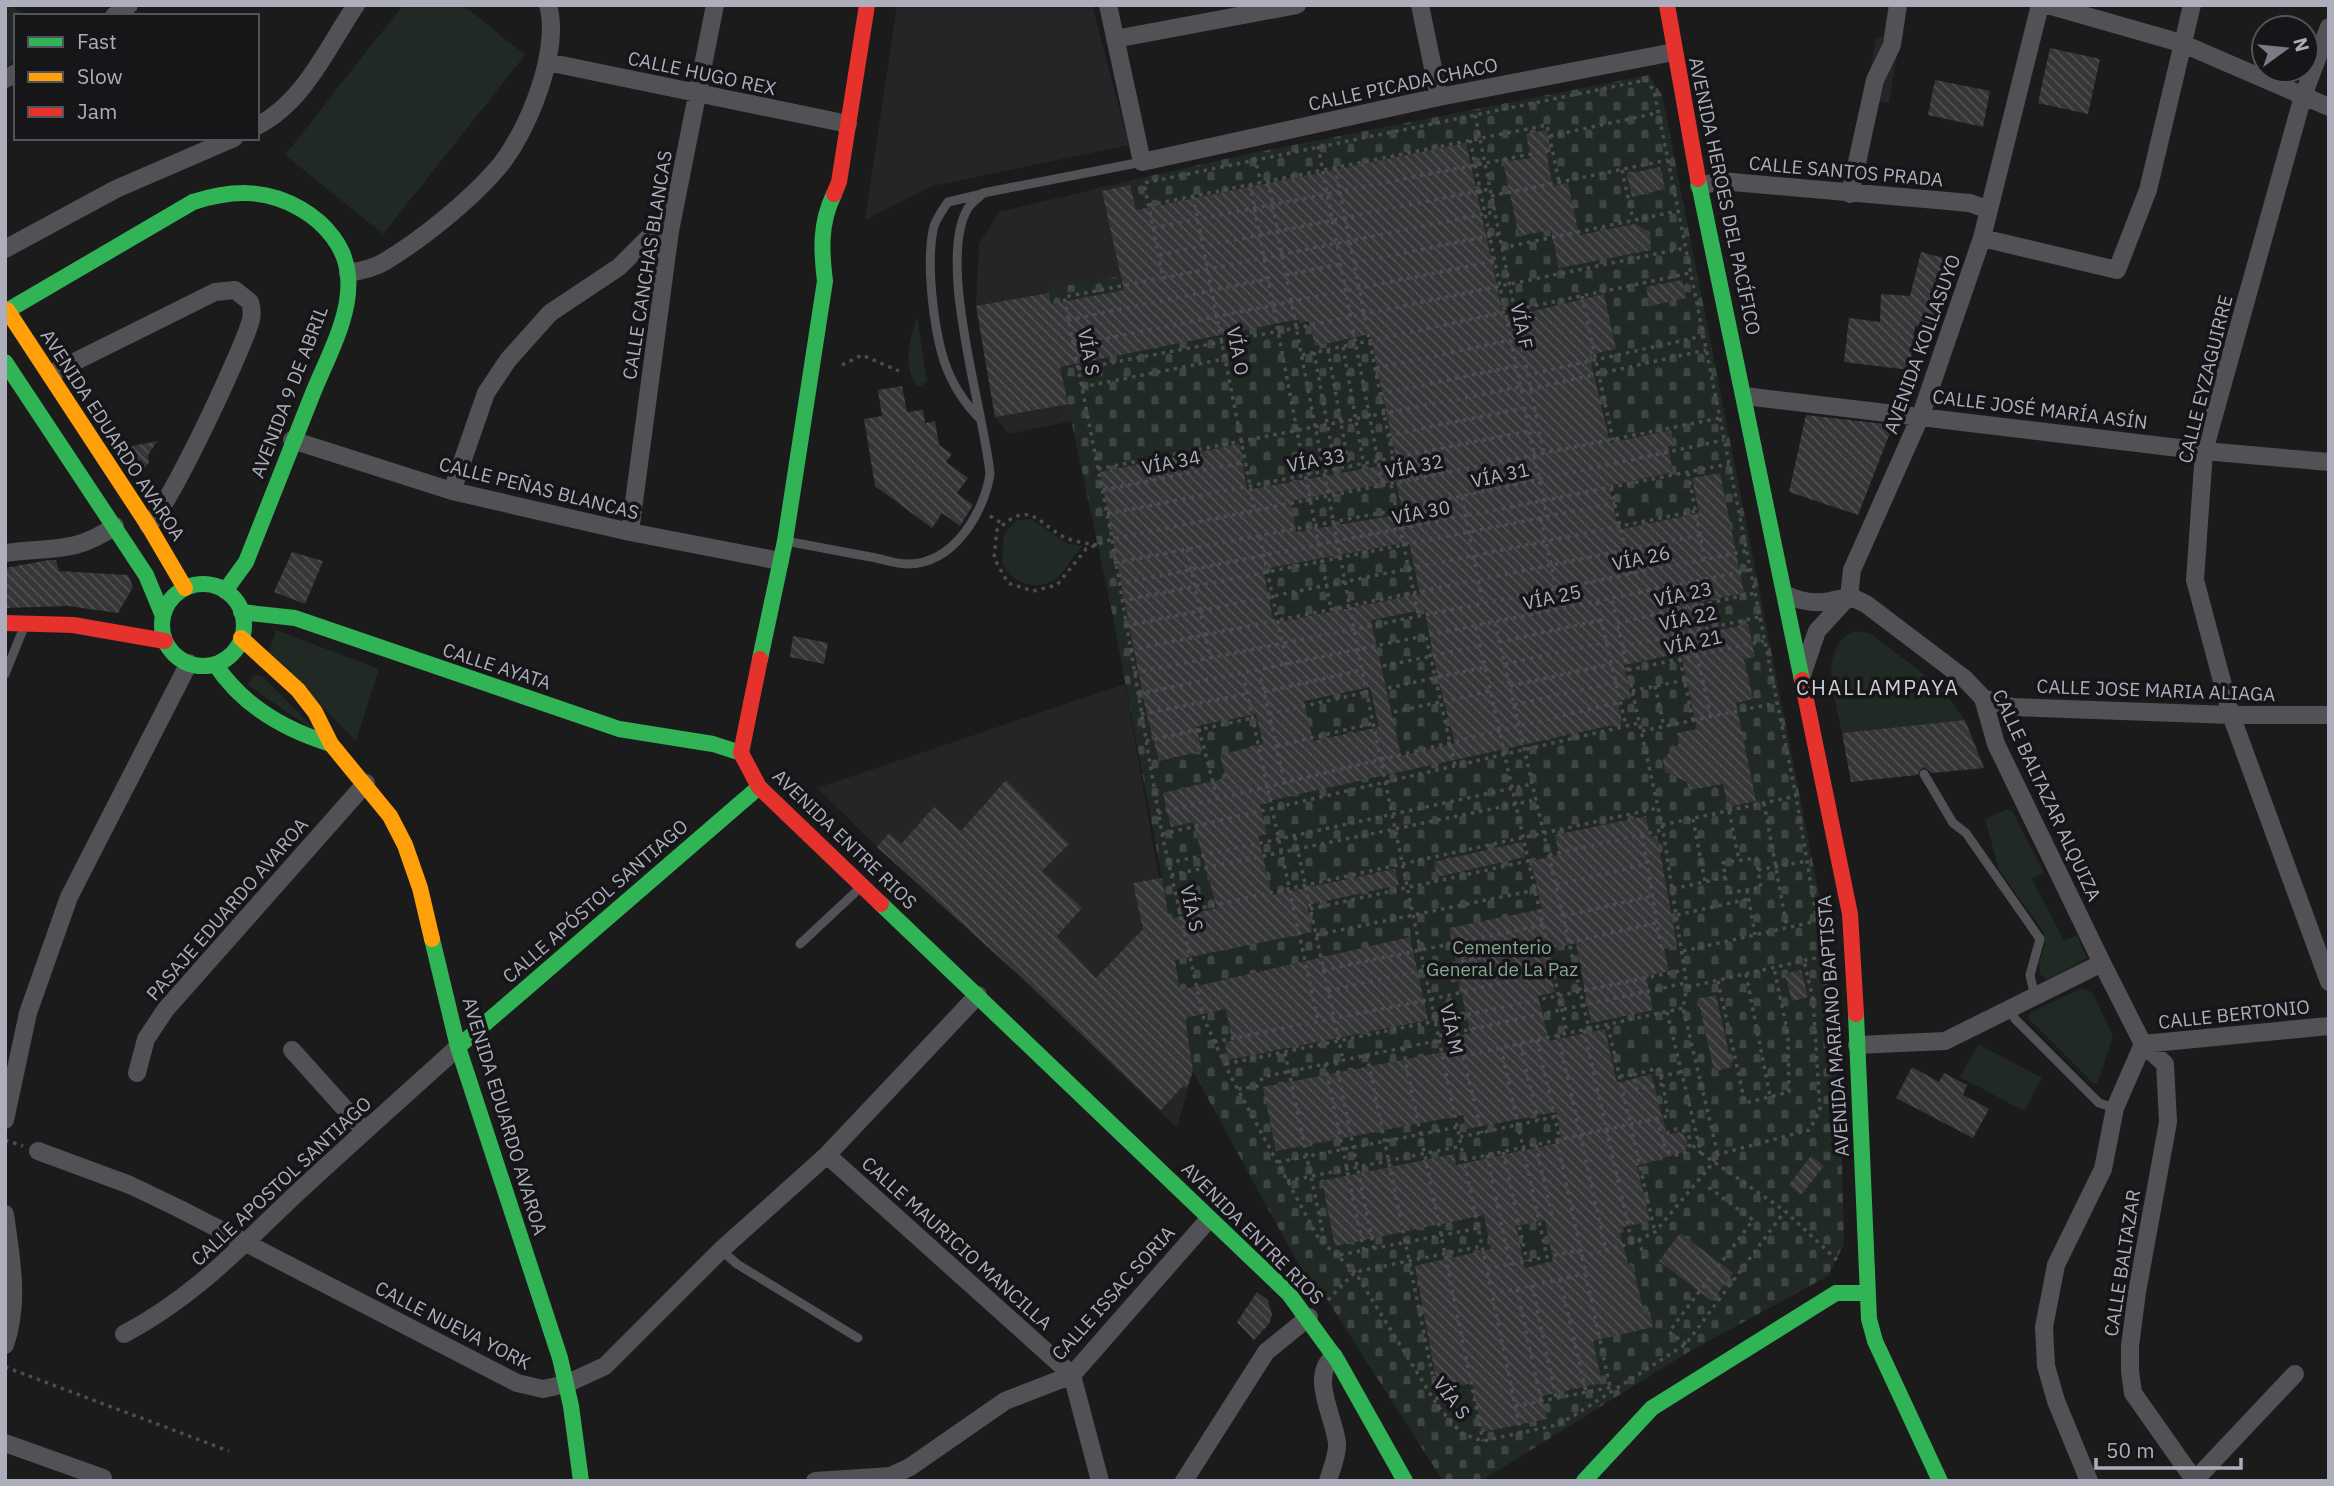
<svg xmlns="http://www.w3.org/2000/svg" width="2334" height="1486" font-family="'IBM Plex Sans',sans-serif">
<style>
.built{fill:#252528}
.green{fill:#212924}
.cemetery{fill:url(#cemetery-stones)}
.building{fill:url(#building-back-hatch);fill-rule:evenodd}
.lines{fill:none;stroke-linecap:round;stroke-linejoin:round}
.path{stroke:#4c4c51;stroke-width:3.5;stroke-dasharray:3.5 5;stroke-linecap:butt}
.lane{stroke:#515156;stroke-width:9}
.street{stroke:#515156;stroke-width:18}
.fast{stroke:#30b455;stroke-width:16}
.slow{stroke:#ff9f0a;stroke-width:16}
.jam{stroke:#e5322d;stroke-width:16}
.labels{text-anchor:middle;stroke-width:7;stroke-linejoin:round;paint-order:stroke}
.street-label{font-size:19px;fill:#adaebc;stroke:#161518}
.park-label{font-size:19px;fill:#84a78e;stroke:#161518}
.neighbourhood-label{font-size:21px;letter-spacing:2px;fill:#ceced8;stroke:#161518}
</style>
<defs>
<pattern id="cemetery-stones" width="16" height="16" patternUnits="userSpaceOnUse" patternTransform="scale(1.75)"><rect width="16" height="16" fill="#212924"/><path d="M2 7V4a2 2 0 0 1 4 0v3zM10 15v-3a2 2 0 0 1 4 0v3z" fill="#3f4642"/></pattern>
<pattern id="building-back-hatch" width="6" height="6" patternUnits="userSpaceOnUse" patternTransform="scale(1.75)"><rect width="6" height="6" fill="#363638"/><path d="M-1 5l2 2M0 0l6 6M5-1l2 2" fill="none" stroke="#505153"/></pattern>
</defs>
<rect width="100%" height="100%" fill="#1b1b1c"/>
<path class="built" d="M897,5H1092L1129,145L933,186L865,220Z
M1888,5H1905L1889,103L1877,101L1867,164L1855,163L1876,37H1883Z
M1136,179L1153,268L1149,271L1049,290L1072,421L1008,434L995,417L976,306L979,243L1000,212Z
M1125,684L1193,1071L1177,1128L1020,976L877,847L817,788Z"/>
<path class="green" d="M8,5L28,16H16V60L5,67V10Z
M403,5H463L525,55L383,234L285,155Z
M917,317L927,381L921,386L916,385C902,362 910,342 917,317Z
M1031,519L1068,544L1083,546C1072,556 1066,572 1054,580C1035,592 1011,582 1002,563L1004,533L1018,520Z
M276,630L379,669L356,741L269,653Z
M1854,631L1870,633L1942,688L1965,720L1842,733C1836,701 1816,650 1854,631Z
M253,675L262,676L323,737L248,685Z
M2008,809L2012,811L2044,872L2032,879L2064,941L2077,935L2087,958L2047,980L2040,974L2039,961L2045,945L2043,931L1999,870L1985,819Z
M2082,988L2092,992L2113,1036L2098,1082L2094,1084L2028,1018L2030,1013Z
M1978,1044L2042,1078L2024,1111L1960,1077Z"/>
<path class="cemetery" d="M1649,75L1662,95L1825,925L1841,1125L1844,1244L1828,1276L1683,1355L1481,1481H1443L1328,1301L1297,1271L1300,1267L1193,1071L1162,878L1112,612L1057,353L1048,289L1149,271L1153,268L1136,179L1253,153Z"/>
<path class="building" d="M2050,48L2100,59L2088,114L2038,103Z
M1935,80L1990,91L1983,127L1928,115Z
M1547,130L1550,148L1546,149L1552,186L1568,183L1579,235L1635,224L1650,232L1651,250L1559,268L1551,230L1519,236L1503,162L1531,158L1526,134Z
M1466,143L1504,318L1604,294L1616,349L1589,355L1610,443L1671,430L1674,446L1668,447L1673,472L1609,486L1618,530L1699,513L1692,478L1720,473L1744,593L1699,602L1705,633L1748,624L1755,657L1744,659L1753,699L1736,703L1756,801L1728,807L1723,784L1689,790L1687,782L1665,772L1663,759L1679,744L1677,733L1697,729L1681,653L1624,665L1631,698L1618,701L1622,723L1268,801L1269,803L1260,805L1267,834L1258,836L1272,895L1395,869L1399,885L1307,905L1312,932L1175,960L1180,990L1410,937L1428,1020L1228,1060L1225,1042L1232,1041L1226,1009L1185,1018L1193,1071L1187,1088L1183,1086L1161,1110L1020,976L877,847L889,833L901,844L934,807L961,831L1006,780L1069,844L1042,871L1082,908L1057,936L1096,978L1143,929L1133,883L1162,878L1169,919L1217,908L1193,822L1171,827L1163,793L1226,778L1220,755L1263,744L1256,714L1196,726L1202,751L1159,761L1146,711L1100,472L1239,444L1247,490L1397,463L1370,334L1315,346L1309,321L1300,323L1299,319L1060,367L1068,404L995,417L976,306L1049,293L1051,304L1124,290L1102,191L1130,185L1136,210ZM1396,481L1403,514L1296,532L1291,501ZM1409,542L1420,594L1274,623L1263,569ZM1422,610L1425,611L1437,675L1455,743L1401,756L1371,620ZM1370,687L1379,727L1313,741L1304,701Z
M1660,167L1665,189L1632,197L1627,174Z
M1921,252L1955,261L1937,326H1915L1910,370L1844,362L1849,318L1880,322L1881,294L1910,296Z
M1682,280L1686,298L1650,306L1646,287Z
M902,386L907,412L923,410L925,423L935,421L939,445L952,454L946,462L968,478L957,493L973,505L960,526L942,513L932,528L875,486L864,419L882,416L878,390Z
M1806,415L1893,425L1858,515L1789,492Z
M157,441L148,455L149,462L140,475L123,448Z
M292,552L323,561L305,604L274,592Z
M49,560H56L59,571L128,575L133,587L118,613L68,606L5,608V568Z
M793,636L828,643L824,664L790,657Z
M1965,720L1984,768L1932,773L1923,767L1917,775L1851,782L1842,733Z
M1646,816L1650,837L1657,835L1677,946L1664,949L1669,971L1646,976L1653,1010L1591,1023L1576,943L1544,950L1555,992L1538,996L1549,1041L1605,1029L1617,1083L1651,1074L1667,1135L1679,1132L1685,1136L1688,1145L1684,1152L1637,1166L1650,1221L1623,1227L1624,1232L1620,1233L1628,1264L1632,1263L1644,1313L1650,1312L1653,1327L1593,1341L1602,1383L1542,1396L1547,1419L1482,1432L1472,1383L1438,1389L1415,1266L1491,1249L1484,1215L1335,1246L1322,1181L1454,1154L1456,1165L1562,1142L1556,1112L1466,1129L1463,1115L1276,1151L1263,1087L1448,1051L1445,1038L1470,1033L1459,981L1451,983L1447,968L1457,966L1449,928L1542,909L1531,861L1559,855L1555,835ZM1545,1220L1553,1261L1525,1268L1516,1226Z
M1522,842L1525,857L1437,877L1434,862Z
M1801,970L1808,997L1792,1001L1785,974Z
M1716,995L1732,1067L1714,1071L1698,999Z
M1912,1067L1939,1082L1944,1073L1967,1085L1963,1095L1989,1109L1973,1138L1896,1098Z
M1811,1156L1824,1166L1801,1195L1789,1185Z
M1680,1233L1733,1273L1712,1301L1659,1261Z
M1257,1292L1268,1300L1272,1315L1269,1324L1254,1340L1237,1322Z"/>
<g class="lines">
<path class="path" d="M1475,115L1544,454
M1550,136L1657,113
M1470,140L1547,517
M1318,146L1383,487
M1254,157L1261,182
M1335,167L1398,484
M1622,170L1633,220
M1268,181L1362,670L1521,1433
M1250,184L1331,609
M1193,196L1255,511
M1491,196L1668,160
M1149,205L1547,125L1559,182
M1153,228L1552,150
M1502,248L1678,211
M1159,255L1489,189
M1354,263L1499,234
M1286,275L1340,264
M1163,278L1494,212
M1582,296L1613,440
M1068,320L1268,279
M1073,345L1495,261
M1343,347L1364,466
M1328,350L1349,468
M1314,352L1336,471
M1302,355L1690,273
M842,365L862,355L899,371
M1376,368L1511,340
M1078,369L1296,328L1685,248
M1518,377L1703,336
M1082,387L1224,359
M1521,391L1706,350
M1380,394L1516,366
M1388,435L1525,408
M1098,469L1520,387
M1688,473L1705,559
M1391,485L1419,618
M1611,488L1631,574
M1103,490L1245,462
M1462,497L1483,605
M1107,514L1529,431
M990,516L1003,524
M1541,519L1561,609
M1260,537L1287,665
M1097,545C1086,543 1074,542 1064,537C1034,520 1030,500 997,530L994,558L1008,583L1033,591L1057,585L1086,549L1112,539L1720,418
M1187,549L1210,658
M1114,563L1396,510L1724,440
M1118,584L1729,464
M1121,601L1615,503
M1597,602L1626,726
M1495,623L1589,1029
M1617,623L1755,593
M1125,626L1695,511
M1476,627L1567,1033
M1426,637L1455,765
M1499,642L1601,620
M1622,647L1759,617
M1130,650L1700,535
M1697,655L1711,717
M1680,659L1693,721
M1505,664L1606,642
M1383,666L1480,646
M1259,670L1284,780
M1628,670L1764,641
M1134,673L1746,551
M1243,674L1318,1021
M1510,686L1611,664
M1655,686L1664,727
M1388,688L1485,667
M1632,691L1685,680
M1264,692L1362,670
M1138,694L1750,570
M1514,705L1616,682
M1394,712L1490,691
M1141,714L1247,694
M1269,714L1367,692
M1199,729L1217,798
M1642,731L1776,703
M1146,741L1253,718
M1277,746L1374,723
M1764,803L1787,928
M1729,811L1739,860
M1158,813L1620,702
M1693,819L1705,882
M1662,825L1796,796
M1162,834L1639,723
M1642,835L1661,947
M1295,837L1343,1060
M1549,855L1663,830
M1756,858L1761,888L1728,893L1723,863Z
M1168,863L1532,784
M1758,870L1807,861
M1171,875L1535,800
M1556,885L1647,864
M1673,889L1726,877
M1747,890L1755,935
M1310,909L1528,861
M1178,913L1658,808
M1677,915L1748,899
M1563,916L1653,896
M1316,935L1535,890
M1569,942L1657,923
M1683,951L1817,921L1796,796L1668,160L1654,91L1646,80L1144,183L1163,278L1064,297L1112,539L1162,834L1204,1019L1230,1075L1319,1239L1355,1272L1439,1408L1462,1434L1483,1441L1557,1425L1578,1413L1686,1344L1785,1211
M1323,970L1543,925
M1746,974L1770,1096
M1718,981L1745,1103L1789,1092L1788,1035L1774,968
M1688,987L1824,956L1821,920L1817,921
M1328,991L1547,943
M1667,1012L1701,1153L1691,1144
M1608,1026L1655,1232
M1584,1030L1632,1243
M1457,1032L1482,1133
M1558,1035L1606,1251
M1439,1036L1686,983
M1537,1040L1560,1140
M1214,1042L1432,999L1574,966
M1520,1044L1538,1120
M1403,1048L1483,1441
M1501,1048L1547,1257
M1285,1053L1325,1243
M1367,1055L1439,1407
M1463,1056L1683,1008
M1336,1062L1374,1249
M1226,1064L1684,970
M1325,1064L1364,1251
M1658,1068L1663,1084L1637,1090L1633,1075Z
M1620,1076L1633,1075
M1660,1076L1682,1072
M1238,1089L1257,1086L1263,1077L1440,1040
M1657,1119L1663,1140
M1664 1142a13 13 0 1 1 26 0a13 13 0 1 1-26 0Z
M1460,1137L1554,1117
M5,1140L23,1146
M1557,1141L1610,1387
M1536,1145L1553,1220
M1503,1152L1527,1261
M1701,1153L1785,1211L1838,1261
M1487,1155L1510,1265
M1716,1155L1809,1130L1820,1111L1813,999L1804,961
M1464,1160L1668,1116L1663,1084
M1278,1162L1458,1127
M1287,1181L1462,1146
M1639,1239L1644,1260
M1340,1255L1479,1228
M1581,1257L1632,1243L1655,1232L1713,1163L1717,1151L1683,1008L1687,987L1663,830L1612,599
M1487,1269L1580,1250
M1560,1279L1586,1392
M1532,1285L1556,1398
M1517,1289L1541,1401
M1492,1294L1585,1274
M1328,1300L1355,1272L1482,1246
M1686,1344L1669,1332L1753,1220L1708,1187
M5,1367L229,1451
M1515,1406L1613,1387"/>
<path class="lane" d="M981,420C968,406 958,394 950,376C934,342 925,262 934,226C937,218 943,209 948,202L982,194
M785,541C814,546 842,552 871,557C883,559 896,564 908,564C954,564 984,512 990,474C984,411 936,261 968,208C971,203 979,198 983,193L1142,162
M5,674L24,627
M1924,774L1953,823L1966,833L2040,939L2030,975L2035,997
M800,944L861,887
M2011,1010L2015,1019L2099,1103L2115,1108
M721,1250L737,1264L858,1338"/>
<path class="street" d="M1108,5L1142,162L1439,97L1674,52
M1420,5L1439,97
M2048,5L2181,43L2329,107
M114,16L129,5
M2329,27L2303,96L2204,451L2195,580L2231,715L2329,982
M1115,39L1297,5
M547,62L848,124
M5,79L16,73
M257,126C305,101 327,48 356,5
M1699,186L1721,181L1970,203L1989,210
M1850,194L1875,80L1892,45L1898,5
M1982,238L2117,270L2148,190L2192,5
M5,249L116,189L234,138
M348,273C360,271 374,268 384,262C421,240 468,202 496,170C527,135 561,51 548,5
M50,374L215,292L235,290L250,302C252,309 253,315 250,323C241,353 168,510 148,525
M1745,396L2204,451L2329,462
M292,440L452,491L630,532L780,561
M452,491L486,393L508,360L550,313L619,267L655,231H670
M630,532L670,231L715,5
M5,553C53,546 72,555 115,526
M1786,595C1810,605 1825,604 1849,596L1866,604L1965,679L1983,698L1996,744L2102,963L2143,1044L2165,1064L2168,1122L2137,1292L2130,1346V1371L2133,1393L2195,1481
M1802,675L1817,631L1849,596L1852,570L1921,415L1982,238L2040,5
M1983,698L2013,707L2231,715H2329
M2143,1044L2329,1026
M1857,1045L1945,1041L2102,963
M292,1050L364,1130
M137,1073L146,1039L166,1009L366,783
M5,1120L28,1013L69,897L189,663
M38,1151L130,1185L180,1209L517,1383L543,1389L566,1384L605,1366L721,1250L827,1155L978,995
M827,1155L1072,1375L1100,1481
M5,1214C11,1258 20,1301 5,1345
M124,1334C194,1297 239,1248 296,1194C350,1144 404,1096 458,1047
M5,1443L103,1478
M2195,1480L2295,1374
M815,1481L891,1476L910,1467L1005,1401L1072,1375L1209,1219
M1184,1481L1266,1352L1309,1317
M1328,1481C1331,1470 1338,1455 1337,1443C1334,1416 1309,1376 1334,1356
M2089,1481L2056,1401L2046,1366L2044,1327L2056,1265L2103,1169L2115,1108L2143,1044"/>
<path class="fast" d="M1698,179L1802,680
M5,312L193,202C231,190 265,188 301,209C325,223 346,247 348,276C352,315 327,358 313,393C291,449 268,506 246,562L225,591
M5,362L146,575L163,616
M162 625a41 41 0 1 1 82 0a41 41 0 1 1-82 0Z
M241,612L295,618L619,729L713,744L741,753
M760,659L785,541L825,281C821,249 820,223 834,194
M215,664C242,705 285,730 331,744
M881,904L1289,1294L1337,1360L1405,1481
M432,939L458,1047L560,1358L571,1406L581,1481
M1856,1014L1869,1319L1875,1341L1940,1481
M458,1047L759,787
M1584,1481L1652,1408L1836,1293H1866"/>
<path class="slow" d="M7,310L148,525L185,588
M241,638L298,690L315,712L331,744L390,816L405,845L420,888L432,939"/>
<path class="jam" d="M1667,5L1698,179
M834,194L839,182L867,5
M5,623L73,625L165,641
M760,659L741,753L759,787L881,904
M1802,680L1850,914L1856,1014"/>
</g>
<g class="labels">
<g class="street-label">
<text transform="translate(702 73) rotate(12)" y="7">CALLE HUGO REX</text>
<text transform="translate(1403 84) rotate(-12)" y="7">CALLE PICADA CHACO</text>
<text transform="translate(1846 171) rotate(5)" y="7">CALLE SANTOS PRADA</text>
<text transform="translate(1725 196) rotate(78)" y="7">AVENIDA HEROES DEL PACÍFICO</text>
<text transform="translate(647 265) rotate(-81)" y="7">CALLE CANCHAS BLANCAS</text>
<text transform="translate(1522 326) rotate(78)" y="7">VÍA F</text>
<text transform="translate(1922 344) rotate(-70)" y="7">AVENIDA KOLLASUYO</text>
<text transform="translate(1238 351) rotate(79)" y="7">VÍA O</text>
<text transform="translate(1089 352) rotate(79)" y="7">VÍA S</text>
<text transform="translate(2205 379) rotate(-76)" y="7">CALLE EYZAGUIRRE</text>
<text transform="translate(289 392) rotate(-69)" y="7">AVENIDA 9 DE ABRIL</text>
<text transform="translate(2040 409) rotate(7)" y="7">CALLE JOSÉ MARÍA ASÍN</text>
<text transform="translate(113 435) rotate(57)" y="7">AVENIDA EDUARDO AVAROA</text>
<text transform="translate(1316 460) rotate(-11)" y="7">VÍA 33</text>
<text transform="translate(1171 462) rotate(-11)" y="7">VÍA 34</text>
<text transform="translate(1414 466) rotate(-11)" y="7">VÍA 32</text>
<text transform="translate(1500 475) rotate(-12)" y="7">VÍA 31</text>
<text transform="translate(539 488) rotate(14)" y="7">CALLE PEÑAS BLANCAS</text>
<text transform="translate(1421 512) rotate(-11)" y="7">VÍA 30</text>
<text transform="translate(1641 558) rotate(-12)" y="7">VÍA 26</text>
<text transform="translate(1683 594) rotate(-12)" y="7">VÍA 23</text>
<text transform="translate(1552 597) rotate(-12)" y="7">VÍA 25</text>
<text transform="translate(1688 618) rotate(-12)" y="7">VÍA 22</text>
<text transform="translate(1693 642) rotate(-12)" y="7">VÍA 21</text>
<text transform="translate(497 666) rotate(18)" y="7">CALLE AYATA</text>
<text transform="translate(2156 690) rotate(2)" y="7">CALLE JOSE MARIA ALIAGA</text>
<text transform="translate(2047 795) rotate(65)" y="7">CALLE BALTAZAR ALQUIZA</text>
<text transform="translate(845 839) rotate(44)" y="7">AVENIDA ENTRE RIOS</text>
<text transform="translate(595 901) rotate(-41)" y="7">CALLE APÓSTOL SANTIAGO</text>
<text transform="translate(1192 908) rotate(77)" y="7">VÍA S</text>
<text transform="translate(227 909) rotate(-49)" y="7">PASAJE EDUARDO AVAROA</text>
<text transform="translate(2234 1014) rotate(-6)" y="7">CALLE BERTONIO</text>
<text transform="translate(1833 1026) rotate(-94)" y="7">AVENIDA MARIANO BAPTISTA</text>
<text transform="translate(1452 1029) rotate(78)" y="7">VÍA M</text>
<text transform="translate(505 1116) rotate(73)" y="7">AVENIDA EDUARDO AVAROA</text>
<text transform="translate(281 1181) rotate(-43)" y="7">CALLE APOSTOL SANTIAGO</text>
<text transform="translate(1253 1233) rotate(45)" y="7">AVENIDA ENTRE RIOS</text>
<text transform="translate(957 1243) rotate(42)" y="7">CALLE MAURICIO MANCILLA</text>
<text transform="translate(2122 1263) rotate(-81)" y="7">CALLE BALTAZAR</text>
<text transform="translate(1113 1293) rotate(-48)" y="7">CALLE ISSAC SORIA</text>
<text transform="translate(453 1325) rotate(27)" y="7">CALLE NUEVA YORK</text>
<text transform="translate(1452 1398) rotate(53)" y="7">VÍA S</text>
</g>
<g class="park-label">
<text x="1502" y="954">Cementerio<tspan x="1502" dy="22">General de La Paz</tspan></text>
</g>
<g class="neighbourhood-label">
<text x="1878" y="695">CHALLAMPAYA</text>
</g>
</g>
<rect width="2334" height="1486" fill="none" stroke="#adaebc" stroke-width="14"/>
<rect x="14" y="14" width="245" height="126" fill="#161518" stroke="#52525a" stroke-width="2"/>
<rect x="28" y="37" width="35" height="10" fill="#30b455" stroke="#52525a" stroke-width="2"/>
<text x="77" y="49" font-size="21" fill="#adaebc">Fast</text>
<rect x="28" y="72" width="35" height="10" fill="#ff9f0a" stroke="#52525a" stroke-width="2"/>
<text x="77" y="84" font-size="21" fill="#adaebc">Slow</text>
<rect x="28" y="107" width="35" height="10" fill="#e5322d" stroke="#52525a" stroke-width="2"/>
<text x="77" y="119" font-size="21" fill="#adaebc">Jam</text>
<g transform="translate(2285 49) rotate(75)"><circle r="33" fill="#161518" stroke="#52525a" stroke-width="2"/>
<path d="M0-5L12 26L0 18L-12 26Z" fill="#7a7b84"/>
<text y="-10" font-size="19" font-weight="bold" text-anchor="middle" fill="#adaebc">N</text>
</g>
<path d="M2096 1458v10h145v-10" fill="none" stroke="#adaebc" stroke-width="3.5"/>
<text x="2106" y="1458" font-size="21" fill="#adaebc" stroke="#161518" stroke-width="5" paint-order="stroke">50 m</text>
</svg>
